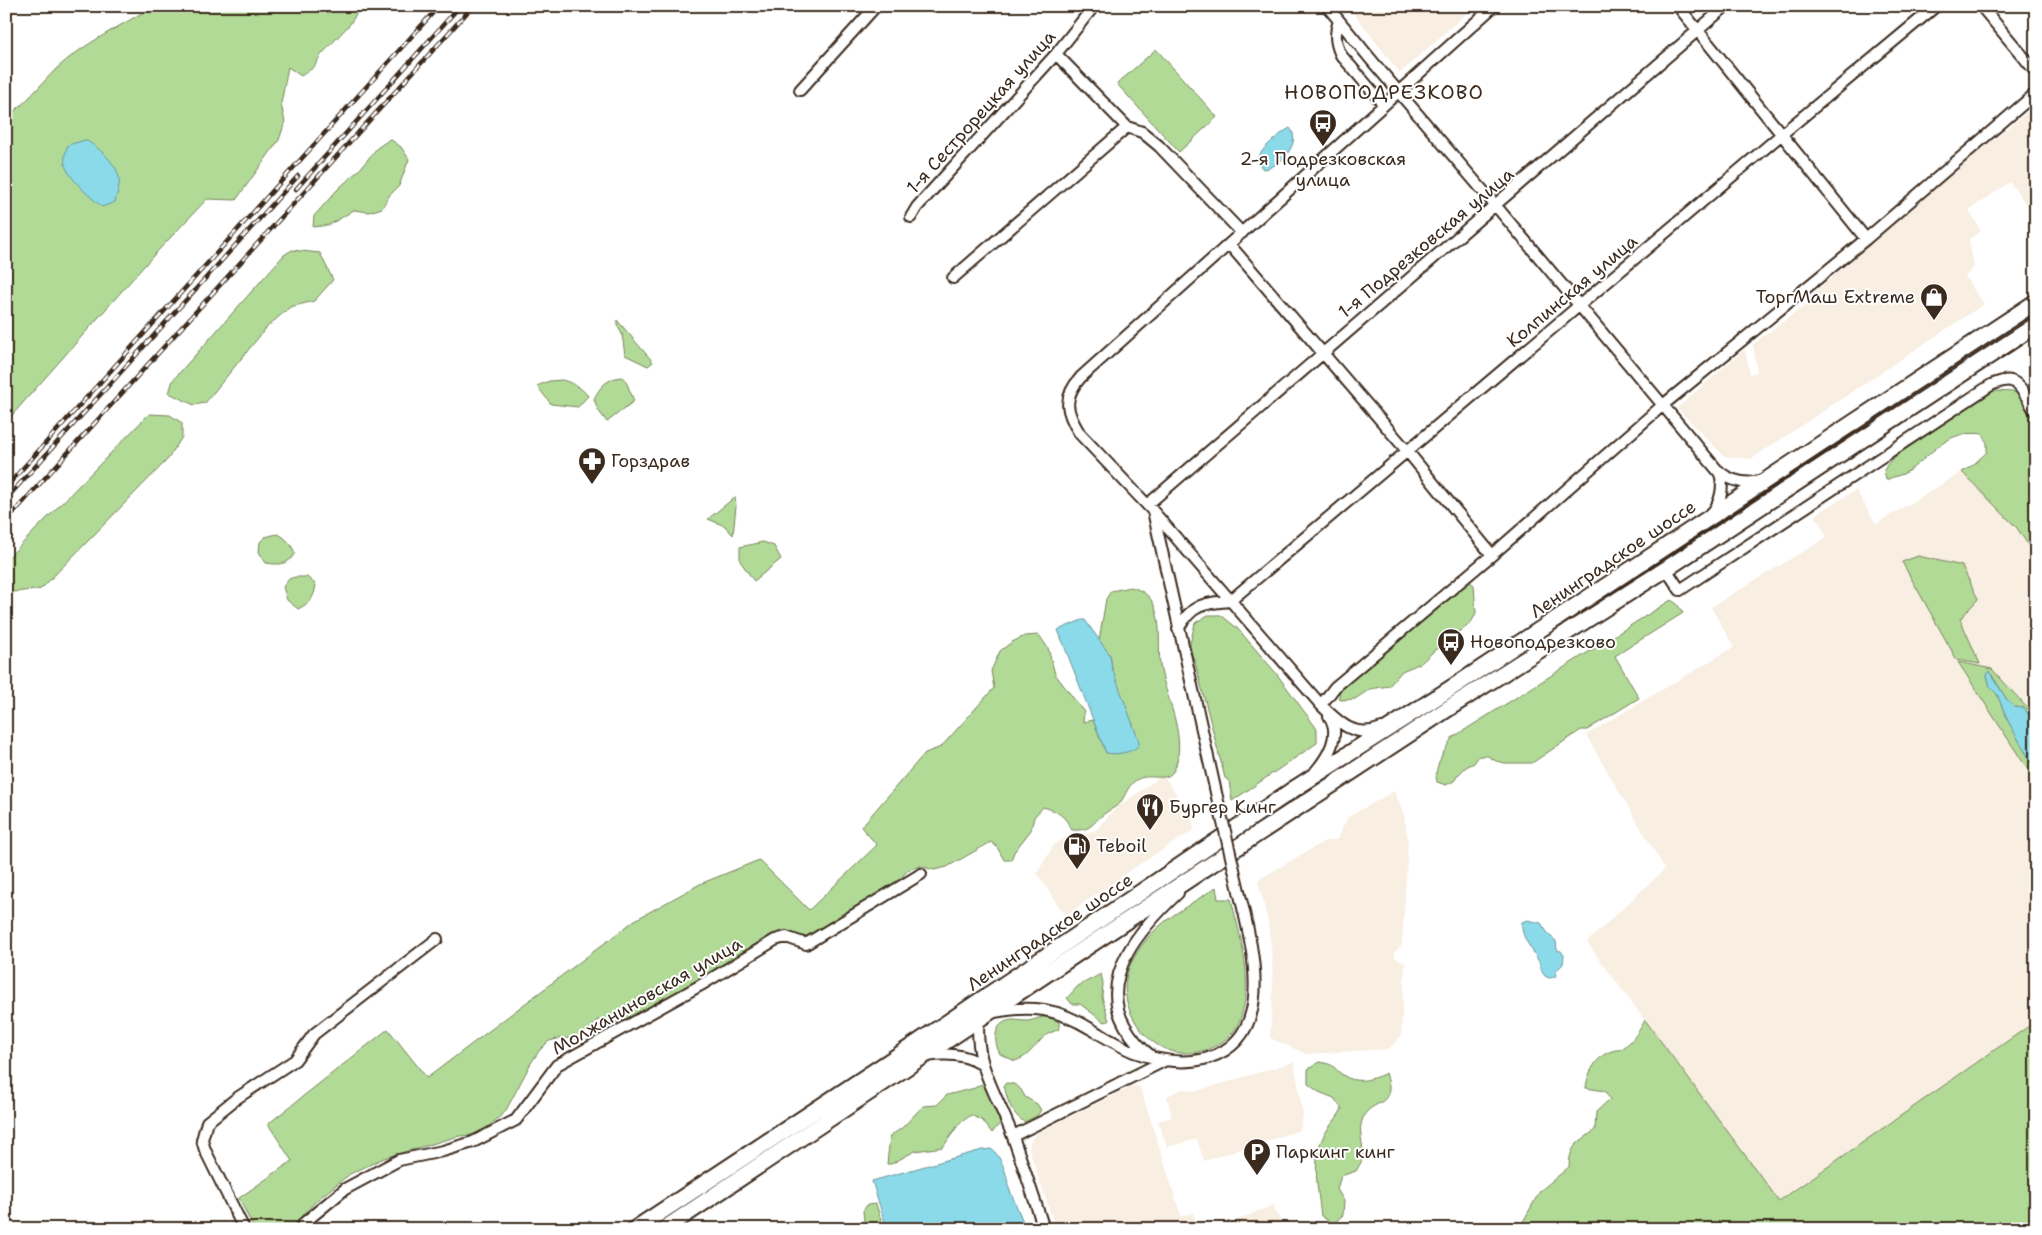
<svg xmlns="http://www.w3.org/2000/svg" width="2042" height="1235" font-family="'Shantell Sans',sans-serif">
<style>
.built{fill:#f8eee1}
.green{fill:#b2da97;stroke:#76825a}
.water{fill:#8bdae9;stroke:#6b9498}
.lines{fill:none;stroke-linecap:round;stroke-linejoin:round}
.minor-casing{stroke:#3b2a1e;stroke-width:14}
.highway-casing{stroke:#3b2a1e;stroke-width:19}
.minor{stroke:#fff;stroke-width:10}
.highway{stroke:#fff;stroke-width:15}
.rail-casing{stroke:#3b2a1e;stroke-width:4.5}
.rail{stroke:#fff;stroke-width:2.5;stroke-dasharray:8;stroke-linecap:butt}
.minor-bridge-casing{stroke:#3b2a1e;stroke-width:14;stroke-linecap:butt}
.minor-bridge{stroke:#fff;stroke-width:10}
.labels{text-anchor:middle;stroke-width:4;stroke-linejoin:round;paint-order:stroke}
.street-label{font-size:18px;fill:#3b2a1e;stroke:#fff}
.poi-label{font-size:18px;fill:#3b2a1e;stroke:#fff;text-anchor:start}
.quarter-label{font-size:20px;letter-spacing:1px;fill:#3b2a1e;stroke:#fff}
</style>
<rect width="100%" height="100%" fill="#fff"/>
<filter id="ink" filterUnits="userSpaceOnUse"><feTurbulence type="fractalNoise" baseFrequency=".02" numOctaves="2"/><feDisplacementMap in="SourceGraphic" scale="10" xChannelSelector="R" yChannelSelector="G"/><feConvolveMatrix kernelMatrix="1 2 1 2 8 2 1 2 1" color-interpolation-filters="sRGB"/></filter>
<g filter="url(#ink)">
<path class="built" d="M1348,6H1467L1470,10L1400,73Z
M2036,105V218L2010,182L1969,210L1981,231L1969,239L1974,267L1965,277L1984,304L1751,459L1724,456L1677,408L1745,349L1750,374L1757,372L1753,344L1811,301L1809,297L1952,174Z
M1962,472L2017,528L2036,557V706L2030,710L1992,669L1958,662L2036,782V1021L1778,1201L1587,942L1665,869L1586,735L1734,647L1711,607L1827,537L1815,515L1856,490L1876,524Z
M1163,775L1192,818L1194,830L1135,867L1065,916L1037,873L1054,845L1076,831L1085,834L1096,830L1115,809Z
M1394,791L1404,815L1408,842L1402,945L1395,952V958L1405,963L1401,1036L1389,1049L1306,1054L1270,1038L1273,990L1272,956L1268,922L1258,880L1323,842L1338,839L1347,818Z
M1294,1062L1303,1114L1300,1130L1204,1161L1197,1139L1167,1147L1158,1121L1172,1117L1167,1096L1182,1089L1197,1091Z
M1133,1086L1140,1087L1181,1216L1193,1213L1198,1229H1056L1029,1149L1030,1142L1037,1133Z
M1273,1205L1284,1229H1215Z"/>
<path class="green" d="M154,6H361L350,24L321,55L314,67L301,76L288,67L281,104L285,122L279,140L236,200L207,199L152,257L6,422V117C26,104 39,86 56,69C84,43 121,26 154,6Z
M1156,49L1217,117L1179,152L1117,84Z
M390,139L401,147L409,159L399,186L389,196L382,208L369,212L354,210L329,225L313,227L314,216L338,189L360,169L377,148Z
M292,250L320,253L333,280L314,301L290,307L267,327L205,403L194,405L169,393L173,380L284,255Z
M617,320L653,362L648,366L625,355L622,334L617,325Z
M621,377L625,379L634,401L607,422L598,410L594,399C600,386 607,379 621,377Z
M562,380C573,383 581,387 588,396L578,407L551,404L537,386L549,381Z
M1994,391L2014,392L2022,398L2036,425V557L2017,528L1962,472L1973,465L1987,452V443L1983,434C1946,429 1935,453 1908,471C1902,476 1893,476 1886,480L1884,470L1889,462L1897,455Z
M149,414L170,415L182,423V437L168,459L41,589L14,592L6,589V560Z
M735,497L736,506L733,535L725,526L708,519Z
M277,534C285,536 293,546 295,554C287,565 279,565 266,563L259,552L260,542L265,537Z
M763,542L774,546L781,559L754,581L740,561V547Z
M1918,556L1962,566L1978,599L1960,619L1980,664L1957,660L1902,562Z
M295,577H307L316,585C314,598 310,603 298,609L287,600L283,587L289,579Z
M1470,582L1474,585L1476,613L1472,621L1465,628L1435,650L1421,663L1402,671L1389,686L1370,689L1355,699L1340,700L1339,691Z
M1131,587C1141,590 1149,594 1154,605C1162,624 1158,645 1160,665C1165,697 1186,732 1176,765C1170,786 1152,772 1138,779C1128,784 1126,795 1120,803C1115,808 1109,810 1104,814C1091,824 1092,831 1072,830C1065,816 1058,811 1043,807L1034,817L1031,830L1014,852L1011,860H1004L997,847L991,842L947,867L934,870L921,866L908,870L893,888L811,935L800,937L787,933L670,998L614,1024L597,1020L589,1031L577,1039L562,1038L549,1041L539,1051L531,1063L505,1112L485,1130L472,1135L459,1136L384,1158L350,1174L318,1199L290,1229H254L239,1198L292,1161L268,1124L388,1029L427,1078L635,920L700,884L759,860L809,910L877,845L861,827L925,753L941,747L994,688L991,671L1000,651L1012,642L1025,636L1039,635L1048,648L1055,674L1084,712L1083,722L1093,720L1106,753L1112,668L1110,655L1099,641L1106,599L1111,591Z
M1671,600L1677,604L1683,613L1615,656L1639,698L1587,730H1581L1532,763H1505L1496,761L1488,756H1479L1474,763L1466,767L1459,774L1454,781L1446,785L1437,782C1433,767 1445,750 1452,738Z
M1208,615H1221L1237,628L1276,673L1317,729V743L1232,801L1229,781L1225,778L1195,662L1189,648L1195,623Z
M1958,662L1992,669L2029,710L2036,706V722L2023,708L2014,707L2007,700L1992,675H1987L1990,687L1997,694L2008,721L2036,771V782Z
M1216,887L1218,899H1231C1239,932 1250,966 1245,1000C1243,1011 1240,1024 1233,1032C1218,1051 1185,1059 1163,1048C1140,1037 1121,1006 1126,979C1127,969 1134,957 1140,948C1158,920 1190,906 1216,887Z
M1101,974L1103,983L1102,997L1109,1021L1104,1022L1080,1004H1072L1067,998L1078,986Z
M1047,1016L1059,1022V1029C1053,1032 1045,1034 1041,1040C1032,1049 1028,1057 1015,1061L1000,1054C993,1041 993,1022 1012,1020C1017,1020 1022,1021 1028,1021C1034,1020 1041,1017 1047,1016Z
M1645,1020L1779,1201L2036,1021V1229H1519L1540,1191L1569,1167C1570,1143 1579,1143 1595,1130L1596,1112L1610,1099L1605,1091L1586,1088C1587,1074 1597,1055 1612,1051C1617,1049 1619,1051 1623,1048C1633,1041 1640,1030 1645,1020Z
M1320,1062C1339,1066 1331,1067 1343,1075C1357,1085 1373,1079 1386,1073C1398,1109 1371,1098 1363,1118C1357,1131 1364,1144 1363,1157C1362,1162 1358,1167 1356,1171L1341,1176L1337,1189L1344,1201L1343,1215L1333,1224L1321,1216C1318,1189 1311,1160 1324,1135C1329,1126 1337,1119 1342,1109L1334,1098L1319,1092L1308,1084V1069Z
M1006,1083C1017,1083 1021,1088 1025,1097L1037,1104L1041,1110L1037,1116L1024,1122C1011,1113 1007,1100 1004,1085Z
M981,1084C994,1098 992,1106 1001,1122L992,1133L983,1121L971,1115L959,1124L943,1147L915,1151L891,1164H887L890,1136L902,1128L923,1106L937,1105L947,1095L975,1088Z
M876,1204L884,1229H862L864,1221L863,1211L867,1205Z"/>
<path class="water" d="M1290,128C1303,143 1278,169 1263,169C1260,166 1258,163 1258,159C1259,150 1282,132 1290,128Z
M85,140C97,146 117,163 119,178C120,186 117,194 115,202L102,207C89,196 74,183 66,168C63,161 65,152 68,145Z
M1082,620H1085L1110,655L1112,668L1139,741V745C1132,753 1116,755 1106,753L1058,630Z
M1989,671L2007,700L2014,707L2023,708L2036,722V771L2008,721L1997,694L1990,687L1987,675Z
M1527,920L1541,923L1549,935L1556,941L1557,950L1561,951L1564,955L1563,964L1556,971V976C1552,978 1549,979 1545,976C1541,972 1541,967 1539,962C1533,949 1520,938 1522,922Z
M991,1149C1000,1154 1008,1175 1008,1186L1024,1224V1229H887L872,1181L982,1150Z"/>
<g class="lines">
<g class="minor-casing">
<path id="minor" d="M1327,6L1373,62L1496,206L1718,471C1731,481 1745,486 1762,480
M1678,6L1866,239
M1981,6L2036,72
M1339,21C1334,33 1335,43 1341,55L1384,105
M1056,54L1127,127L1142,132L1159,146L1242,233
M800,90L876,6
M911,217L917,207L1056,54L1094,6
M1229,244L1408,452L1492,555
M953,278L1127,127
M1147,505L1726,6
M1153,511L1217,797
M1711,514C1721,503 1725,485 1719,471
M1666,569L1680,590L1991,385C1997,383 2005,379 2011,381C2021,383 2031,405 2036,413
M1230,601L1782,134L1936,6
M1178,629C1192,604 1204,603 1230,601
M1321,705L1335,687L1492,555L1663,405L1866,239L2036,93
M1382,728C1355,739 1339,723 1321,705L1152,510L1080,434C1066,412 1062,398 1081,377L1494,6
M1315,772C1328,757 1342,734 1329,716
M994,1012C1032,1005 1057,1008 1091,1029C1105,1037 1119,1046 1134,1052C1159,1061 1183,1065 1208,1058C1279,1036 1251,943 1239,891
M979,1018C973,1063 998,1096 1013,1137C1024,1168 1034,1198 1044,1229
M1150,1055C1139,1047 1132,1038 1125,1026C1096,976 1144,925 1178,893
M927,1056C947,1053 964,1054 981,1064
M1013,1136L1164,1061
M244,1229L205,1150L202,1140L207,1122L237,1098L295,1060L314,1034L437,939
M301,1229L305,1222L345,1189L399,1160L443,1151L473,1142L516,1120L557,1065L701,985L775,940L786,937L806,944L921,874"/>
</g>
<g class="highway-casing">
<path id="highway" d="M635,1229L917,1043L1297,787L1456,685L2036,302
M664,1229L1198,873L1452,706L1666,569L2036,325"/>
</g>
<use href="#minor" class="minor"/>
<use href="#highway" class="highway"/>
<g class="rail-casing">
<path id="rail" d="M296,189L460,6
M6,487L439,6
M6,499L298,176
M6,521L473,6"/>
</g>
<use href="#rail" class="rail"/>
<g class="minor-bridge-casing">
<path id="minor-bridge" d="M1217,797L1239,891"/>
</g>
<use href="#minor-bridge" class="minor-bridge"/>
</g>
</g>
<defs>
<g id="bus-pin" transform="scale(1.4375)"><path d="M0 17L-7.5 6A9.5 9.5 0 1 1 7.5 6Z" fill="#3b2a1e" stroke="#fff"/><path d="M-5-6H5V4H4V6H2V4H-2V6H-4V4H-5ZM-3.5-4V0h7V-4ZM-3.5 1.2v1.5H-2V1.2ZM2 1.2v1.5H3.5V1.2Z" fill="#fff"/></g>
<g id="shop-pin" transform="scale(1.4375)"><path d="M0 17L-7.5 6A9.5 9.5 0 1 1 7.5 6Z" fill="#3b2a1e" stroke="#fff"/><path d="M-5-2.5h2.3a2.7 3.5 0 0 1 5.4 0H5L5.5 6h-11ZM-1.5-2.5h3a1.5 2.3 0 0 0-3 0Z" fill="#fff"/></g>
<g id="pharmacy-pin" transform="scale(1.4375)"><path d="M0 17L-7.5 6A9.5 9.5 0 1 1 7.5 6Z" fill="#3b2a1e" stroke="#fff"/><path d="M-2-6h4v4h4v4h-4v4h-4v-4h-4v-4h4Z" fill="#fff"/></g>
<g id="restaurant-pin" transform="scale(1.4375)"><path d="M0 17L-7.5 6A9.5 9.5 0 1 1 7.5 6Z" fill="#3b2a1e" stroke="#fff"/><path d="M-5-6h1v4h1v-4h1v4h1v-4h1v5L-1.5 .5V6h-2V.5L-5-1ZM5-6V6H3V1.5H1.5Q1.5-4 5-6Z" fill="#fff"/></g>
<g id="fuel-pin" transform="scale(1.4375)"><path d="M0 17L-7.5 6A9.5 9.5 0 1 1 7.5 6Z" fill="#3b2a1e" stroke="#fff"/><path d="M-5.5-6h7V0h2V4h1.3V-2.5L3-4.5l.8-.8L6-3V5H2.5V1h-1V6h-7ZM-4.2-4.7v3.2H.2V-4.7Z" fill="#fff"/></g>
<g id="parking-pin" transform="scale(1.4375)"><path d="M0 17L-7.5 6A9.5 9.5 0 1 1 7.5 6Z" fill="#3b2a1e" stroke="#fff"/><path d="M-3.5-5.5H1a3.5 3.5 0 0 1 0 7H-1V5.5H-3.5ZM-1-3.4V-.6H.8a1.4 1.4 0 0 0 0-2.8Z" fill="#fff"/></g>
</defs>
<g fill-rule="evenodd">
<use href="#bus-pin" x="1323" y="123"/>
<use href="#shop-pin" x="1934" y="297"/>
<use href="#pharmacy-pin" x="592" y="461"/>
<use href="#bus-pin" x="1451" y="642"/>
<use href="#restaurant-pin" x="1150" y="807"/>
<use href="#fuel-pin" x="1077" y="846"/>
<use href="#parking-pin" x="1257" y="1152"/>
</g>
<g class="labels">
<g class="street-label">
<text transform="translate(981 112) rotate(-48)" y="6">1-я Сестрорецкая улица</text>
<text transform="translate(1426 243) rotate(-40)" y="6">1-я Подрезковская улица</text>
<text transform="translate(1572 291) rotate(-40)" y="6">Колпинская улица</text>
<text transform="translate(1613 559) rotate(-34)" y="6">Ленинградское шоссе</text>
<text transform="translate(1050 932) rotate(-34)" y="6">Ленинградское шоссе</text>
<text transform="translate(647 996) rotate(-30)" y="6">Молжаниновская улица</text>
</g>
<g class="poi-label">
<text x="1323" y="165" text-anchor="middle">2-я Подрезковская<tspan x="1323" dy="21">улица</tspan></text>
<text x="1915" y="303" text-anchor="end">ТоргМаш Extreme</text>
<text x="611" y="467">Горздрав</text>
<text x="1470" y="648">Новоподрезково</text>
<text x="1169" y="813">Бургер Кинг</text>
<text x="1096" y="852">Teboil</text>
<text x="1276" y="1158">Паркинг кинг</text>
</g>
<g class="quarter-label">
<text x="1384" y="99">НОВОПОДРЕЗКОВО</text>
</g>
</g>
<rect width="2042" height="1235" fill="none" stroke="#fff" stroke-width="25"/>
<rect x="12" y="12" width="2017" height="1210" fill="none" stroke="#3b2a1e" stroke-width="2" filter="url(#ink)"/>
</svg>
